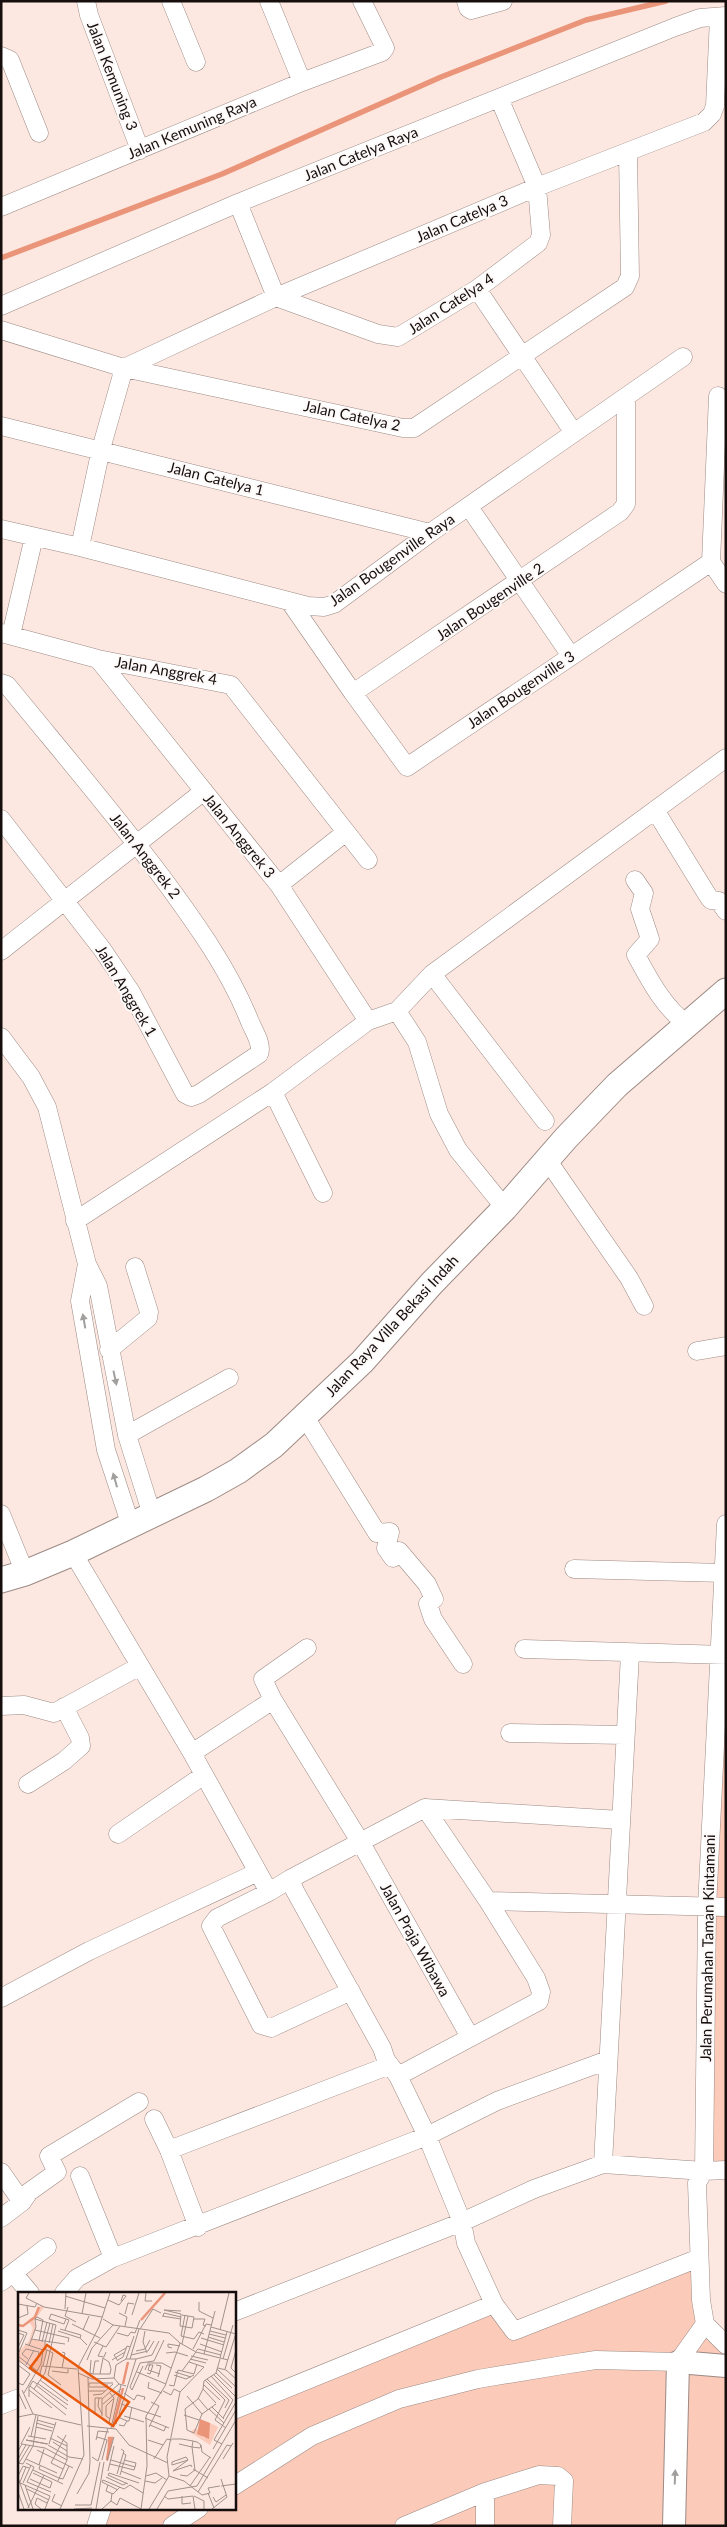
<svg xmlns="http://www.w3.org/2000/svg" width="727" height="2527" font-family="Lato,sans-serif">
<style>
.green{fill:#fbcab9}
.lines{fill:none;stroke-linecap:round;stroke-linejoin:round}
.stream{stroke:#ea9579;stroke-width:5.5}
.minor-casing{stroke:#9c8a84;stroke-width:19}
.tertiary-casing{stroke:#9c8a84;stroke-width:24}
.secondary-casing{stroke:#9c8a84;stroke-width:27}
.minor{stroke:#fff;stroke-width:18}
.tertiary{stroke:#fff;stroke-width:22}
.secondary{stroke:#fff;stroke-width:25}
.oneway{fill:#a19f9e}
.labels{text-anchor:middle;stroke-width:4;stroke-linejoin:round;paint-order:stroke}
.street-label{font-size:15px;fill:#150e0c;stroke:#fdf9f8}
.inset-river{fill:none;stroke:#ea9579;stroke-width:2.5}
.inset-road{fill:none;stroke:#a0918c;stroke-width:1}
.view{fill:#e8590c;fill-opacity:0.15;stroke:#e8590c;stroke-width:2.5}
.inset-edge{fill:none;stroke:#150e0c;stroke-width:2.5}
</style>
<rect width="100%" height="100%" fill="#fde8e1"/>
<path class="green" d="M726,1524V2170L704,2171Z
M699,2258L701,2300L726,2345V2526H96L102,2508H234V2410L494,2304L514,2331Z"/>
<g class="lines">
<path class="stream" d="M1,258L222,174L441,77L586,20L666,1"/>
<g class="minor-casing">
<path id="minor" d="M86,1L89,15L140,150
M171,1L196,62
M269,1L302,82
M466,1L468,8L471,10L503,1
M1,56L10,60L39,133
M238,203L276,297L378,334L398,337L477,289L538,243L541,235L537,187L499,98
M1,207L302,82L382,52L385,48L362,1
M477,289L574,433
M1,306L238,203L675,27L700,18L726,16
M1,330L124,368L403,428H414L625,287L630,276L628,153
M718,396L711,562L726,584
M1,426L430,533
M469,507L571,656
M1,529L80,547L308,606L324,607L334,604L430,533L683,357
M80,547L101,449L124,368L276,297L537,187L704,122L712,114L715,106L719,18
M290,602L353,693L620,512L626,504V398
M1,633L98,659L231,685L368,860
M11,635L34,537
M98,659L279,885L368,1021
M1,683L7,685C60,750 114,813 164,880C197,925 230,971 250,1022C254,1031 263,1045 259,1054L199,1094L191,1097L185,1094L131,992L102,949L1,819
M353,693L407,767L711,562
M655,810L708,896L711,900L719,901L726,911
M635,880L644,893L640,909L650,939L636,955C649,979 664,1008 687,1024
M279,885L346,832
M1,951L204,791
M432,974L545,1121
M397,1011L417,1042L439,1114L458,1150L505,1208
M1,1037L31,1077L47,1107L87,1264L98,1286L127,1435L152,1515
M273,1092L323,1193
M548,1161L629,1278L644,1306
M75,1221L273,1092L368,1021L397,1011L432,974L726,758
M87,1264L80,1301L106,1450L131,1526
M109,1350L148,1318L149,1312L135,1267
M697,1351L726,1346
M305,1417L377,1533L390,1532L386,1548L393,1558L399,1551L427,1584L434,1599L428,1604L433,1619L463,1664
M127,1435L229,1378
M1,1514L25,1573
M73,1553L192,1753L269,1892L290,1879L295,1891L382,2048L386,2060L398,2076L427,2136L462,2222L466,2243L494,2304L514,2331L699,2258
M574,1569L724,1573
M524,1649L726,1655
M273,1700L263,1679L307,1648
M1,1706L24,1705L54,1713L140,1666
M510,1733L625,1735
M192,1753L273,1700L361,1843L470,2037
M28,1784L64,1761L81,1746L80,1738L64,1707
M118,1834L204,1775
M290,1879L425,1808L621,1820
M269,1892L217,1918L211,1926L261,2025L271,2028L351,1991
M488,1901L726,1907
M1,1998L89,1951L258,1872
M398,2076L539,2001L541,1992L536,1978L488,1901L425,1808
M154,2119L169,2150
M603,2164L630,1654
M1,2172L22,2202
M80,2176L113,2258
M1,2218L22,2202L29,2192L57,2172L49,2156L139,2102
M198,2227L169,2150L390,2065
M13,2273L30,2293
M1,2282L47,2247
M64,2293L77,2278L113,2258L427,2136L497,2101L608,2060
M234,2312L462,2222L534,2189L603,2164L704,2171L726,2170
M705,2324L726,2345
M1,2405L19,2398
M234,2410L494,2304
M234,2486L312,2436L399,2399L478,2379L563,2365L596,2360L678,2362L705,2324L701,2300L697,2183L704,2171L707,1907L726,1524
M485,2492V2526
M96,2526L102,2508
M172,2526L199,2508
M404,2526L485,2492L539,2475L558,2476L564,2481L562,2526"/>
</g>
<g class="tertiary-casing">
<path id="tertiary" d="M674,2526L678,2362L726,2366"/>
</g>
<g class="secondary-casing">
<path id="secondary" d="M1,1580L25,1573L73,1553L206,1489L238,1471L274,1445L362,1362L432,1283L505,1208L566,1138L617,1085L726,991"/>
</g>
<use href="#minor" class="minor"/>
<use href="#tertiary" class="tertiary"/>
<use href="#secondary" class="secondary"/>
</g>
<defs><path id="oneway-solid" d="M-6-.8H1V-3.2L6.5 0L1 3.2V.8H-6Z" transform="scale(1.25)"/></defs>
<g class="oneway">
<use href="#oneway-solid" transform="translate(84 1321) rotate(-100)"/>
<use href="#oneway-solid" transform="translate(115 1378) rotate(78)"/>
<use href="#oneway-solid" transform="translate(115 1480) rotate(-106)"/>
<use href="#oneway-solid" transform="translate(675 2477) rotate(-88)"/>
</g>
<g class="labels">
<g class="street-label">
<text transform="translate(112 76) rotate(69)" y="5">Jalan Kemuning 3</text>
<text transform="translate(192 128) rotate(-23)" y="5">Jalan Kemuning Raya</text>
<text transform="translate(361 154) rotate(-22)" y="5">Jalan Catelya Raya</text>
<text transform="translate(462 219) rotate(-23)" y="5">Jalan Catelya 3</text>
<text transform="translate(451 304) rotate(-33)" y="5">Jalan Catelya 4</text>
<text transform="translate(352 416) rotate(12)" y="5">Jalan Catelya 2</text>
<text transform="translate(216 479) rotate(14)" y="5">Jalan Catelya 1</text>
<text transform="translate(392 560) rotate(-35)" y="5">Jalan Bougenville Raya</text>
<text transform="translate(490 602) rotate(-34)" y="5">Jalan Bougenville 2</text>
<text transform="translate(166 671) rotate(10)" y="5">Jalan Anggrek 4</text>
<text transform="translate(521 690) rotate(-34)" y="5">Jalan Bougenville 3</text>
<text transform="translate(239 836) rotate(51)" y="5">Jalan Anggrek 3</text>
<text transform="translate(145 856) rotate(52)" y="5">Jalan Anggrek 2</text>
<text transform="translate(126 991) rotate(59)" y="5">Jalan Anggrek 1</text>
<text transform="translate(392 1326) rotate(-47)" y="5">Jalan Raya Villa Bekasi Indah</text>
<text transform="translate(415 1940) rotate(61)" y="5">Jalan Praja Wibawa</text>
<text transform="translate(708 1948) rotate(-89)" y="5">Jalan Perumahan Taman Kintamani</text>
</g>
</g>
<g transform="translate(18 2292)">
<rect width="218" height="218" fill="#fde8e1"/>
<path d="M23,13L26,15L16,29L18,35L13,47L27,50L29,57L22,82L0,68V61L11,49L15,36L10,28L17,25ZM192,131L200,135L192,153L172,140L178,136L186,147Z" fill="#fbcab9"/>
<path d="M182,127L192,131L191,147L179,142Z" fill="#ea9579"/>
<path class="inset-river" d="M123,28L147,1M0,33L5,34L17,25L21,15M105,92L110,70M95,135L105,96M91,146H94L89,168L91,154Z"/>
<path class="inset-road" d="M11,1L8,6L26,15L84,25M128,1L127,9H134M47,4L87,16M90,8L101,13L108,4L105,3L103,9M181,10V19L195,26M0,12L17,15L19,11M50,15L47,24L58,30M47,17L48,1M163,19L146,18L163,22L162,34L174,36L176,25L164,23M101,21L109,25L107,34M64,22L68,1M107,22L110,11L116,12M114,23L121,1M167,23L163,44L176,47L181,40L186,42M144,24L163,27M145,24L146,21L163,25M0,26L10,22L9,13M17,27L19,25L25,28L21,49M85,27L95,33L151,41L162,51L147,94L128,124L129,174L123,217M176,27H187L185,33L188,34M54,32L82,46M193,35L218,42M42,37L63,43L62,46M122,37L135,17L143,21M0,38L9,41L1,60M17,38L51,46L50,50M47,38L51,28L33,22L31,27L46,32L48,27M65,38L71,24M202,38L211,1M40,39L62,46L69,53M127,39L125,50L129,61M192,39L208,43M0,41L6,43L0,55M99,41L110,44L113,40L117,41L122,28M191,42L207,46M190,45L206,50M183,46L206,53M13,47L47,52M24,50L29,30M27,50V57L35,61L30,83M27,50L32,31M76,50L88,55L102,34M31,51L35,32M162,51L178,60L210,68M164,52L170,24M182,52L204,60M11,54L18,35L17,27M85,54L80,64L86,65L88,60M154,56L150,55V52L162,54M175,57L188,32L193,33M218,58L213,76L218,81M118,59L127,57L132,48M178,59L180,57L203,63M44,60L47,61L44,76M148,61L157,60L170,64M186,62L197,19M113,63L130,59L136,49M0,64L19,79M173,64L190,68M202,66L209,40M10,67L4,62L8,57L21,60L19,69M108,67L116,44M112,67L121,37M118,67L134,63L141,49M172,67L188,71M205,67L215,33M0,68L17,81M69,68L74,56L95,33M73,68L72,81L75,82M94,68L107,60M100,68L105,65L109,54L112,55M100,69L96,63L108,56M129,71H144L153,76M132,72L130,78L142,82M0,73L12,82L5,93L0,91M8,73L16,58M138,73L143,74L140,85M25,74L29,58M200,76L208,78L218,87M199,77L218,95M207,77L218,41M127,78L129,73H135L132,82L129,81M160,78L176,82L179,72M34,79L50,81V77M164,79L178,60M119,80L148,92M157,80L173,85M60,81L74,87L96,86M198,81L214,96M22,82L24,74L59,77M75,82H92L93,77M75,82L77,69H81M82,82L85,66L91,70L93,77M30,83L43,93M156,83L168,87L176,83M196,83L218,105M25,84L51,104M193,84L215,108L205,126M189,87L211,108L207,116M22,88L50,109M187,88L207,108L197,128L208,136M131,90L130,96L144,101M19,91L50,113M18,93L49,117M151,93L156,94L160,78M186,93L202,108M12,94L48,123M71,94V91H95M71,95H89V92M16,97L27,81L38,33L17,27M185,97L180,107L167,117L169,138L176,141L184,122L198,112M4,98L15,122M11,98L34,116M114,98L112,95L122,71L136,69L146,48M114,98L125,74M70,99H87M145,99L153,103L156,97L162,100M0,100L8,117M6,101L23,72L25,58L7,52M92,101L96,106L91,131L94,133M106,101L116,108L119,103L127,105L126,108M75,103L84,102L95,92M169,104L184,122M11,105V95L15,89L19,92M180,106L190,118M198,111L185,97L186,89L198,81L202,67M85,112L103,97M103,112L143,125M194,115L206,127M191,117L206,131M77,121V106H81M84,122L80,114L81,106H84M101,122L118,67H108L98,73L96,86L101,92L108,94M166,123L181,128M84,124V107L101,92M106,124L126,130M0,125L15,122L63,133M127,126L134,129L137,123L141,114L133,110M92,127L88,124V114L95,107M19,128L37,133M18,131L35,136M98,132L100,125L109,129M101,133L106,134L109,129H111L114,115M132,133L146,139L148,134M69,134L98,137L111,153L150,171M18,135L34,139M131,135L134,129L151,136M93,136L103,93M10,144L28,147M13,144L18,123M39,144L49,151V168L40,189M79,145L89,148L84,168M32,146L49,154M154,147H164L175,149L179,150L183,153L182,156L174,155L175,149M78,148L80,139L91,140M130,148L145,153M35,150L49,159M3,152L12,135M29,152L8,148L30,152M31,152L38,130M161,152L174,155L177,178M204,152L196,148L218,110M30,153L51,165L65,167M183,153L184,160L193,166M195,157L218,118M19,158L55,176M0,159L4,152L15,154L27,156L49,168M74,165L80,169L90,136M168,165L170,168L154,173V170ZM0,167L8,153M8,167L39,181M136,167L149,147L154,148M205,167L215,151M93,168L117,175M106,168L118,171L117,175M170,168L155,179L173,173L174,175M89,169L96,145M0,171L5,172L15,154L20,124M1,171L12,153M8,171L16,175L9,190L33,200M92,172L116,178L117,175M21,173L26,157M22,174L21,177L41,186M45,177L33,171L48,143M175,177L190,186M15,178L45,192M90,179L96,154M103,179L123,187M99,182L106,159L103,157M90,183L91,181L121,191M90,183L110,192M102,183L108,163L105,161M162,183L169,184L177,178M0,184L5,174L11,176M128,184L138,181L149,188M151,184L166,189L184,203L192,201L190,196L202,194M88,185L105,193L109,191M0,186L11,216M41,186L45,187L51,174M12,187L32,196L34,190L15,181M127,189L137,191L144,186M0,190L32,204L27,217M2,190L8,175M84,190L85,188L106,197L112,193L125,201M84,190L100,198M5,191L13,173M7,193L15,217M90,193L88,199L95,202L102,195M172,194L192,165M203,194L218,192M9,197L31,208M0,200L6,217M180,200L209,153L213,154M190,201L196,216M37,202L34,209L44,214M59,202L71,181L72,170L70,85M146,204L150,207L175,204L177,217M164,204V212L173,211M176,204L186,209V217M195,205L198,210L208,203M93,209L99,213L102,206L123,217M57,213H73M73,213L82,170M10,216L26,183M23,217L17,212L19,206L29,211M42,217L66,163L60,75L81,35L92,1M56,217L74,216M78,217L86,170M84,217L93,209L94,201M131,217L151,184L149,165L162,100L186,75L171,70M139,217L150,199L179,194L218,128M194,217L209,205L203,187"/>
<path class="view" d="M29,53L111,110L95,134L12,76Z"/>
<rect width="218" height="218" class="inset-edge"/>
</g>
<rect width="727" height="2527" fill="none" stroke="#150e0c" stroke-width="5"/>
</svg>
